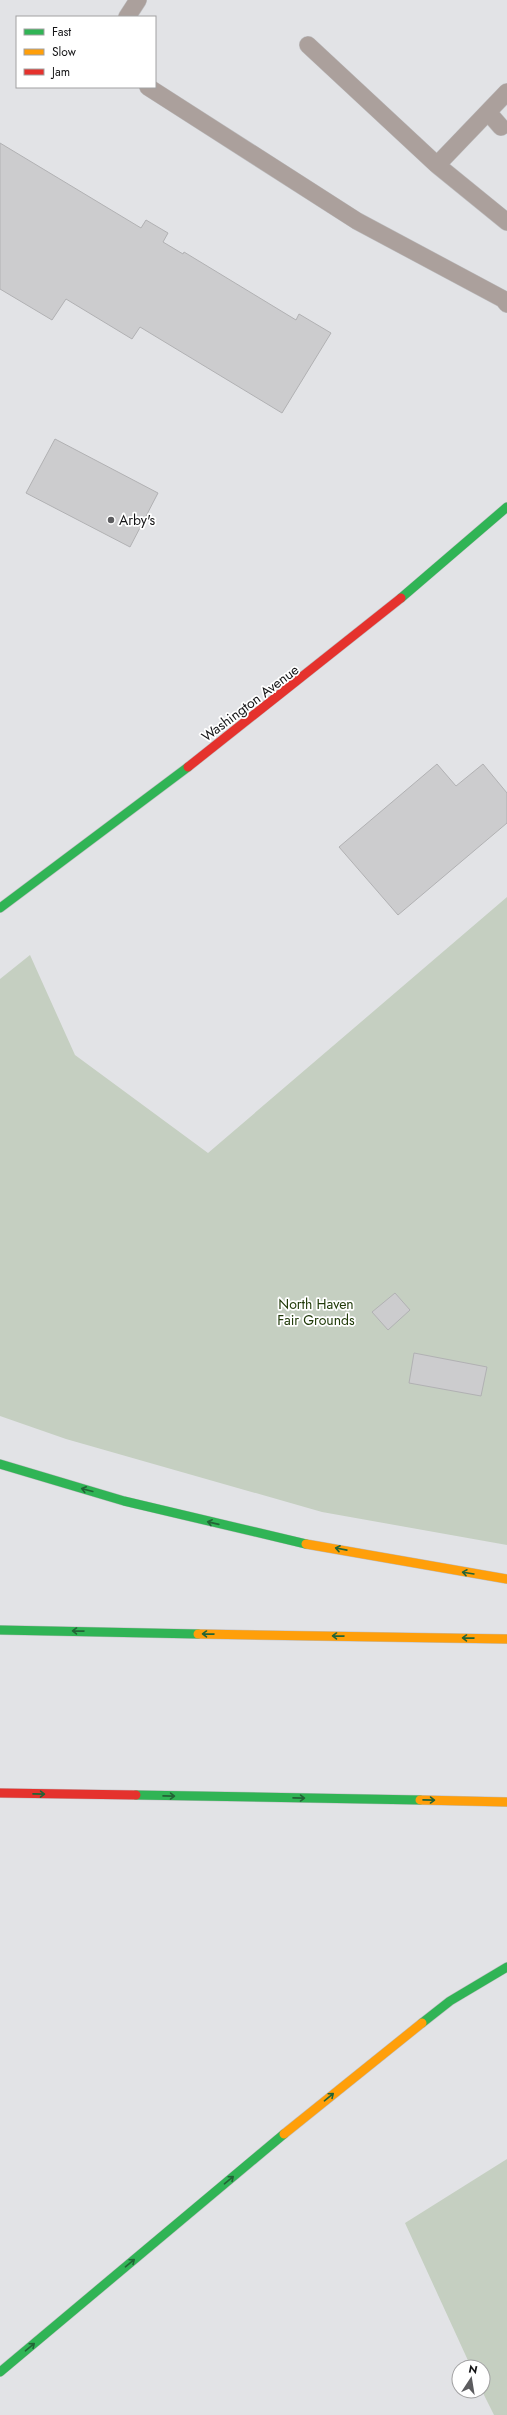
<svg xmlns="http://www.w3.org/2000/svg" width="507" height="2415" font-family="Jost,sans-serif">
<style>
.park{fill:#c5cfc1}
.building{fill:#ccccce;stroke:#b1b1b3}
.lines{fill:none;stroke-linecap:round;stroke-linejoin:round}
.lane-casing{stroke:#bebec0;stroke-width:18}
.fast-casing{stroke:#bebec0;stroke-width:10}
.slow-casing{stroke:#bebec0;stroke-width:10}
.jam-casing{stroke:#bebec0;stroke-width:10}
.lane{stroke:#aba09c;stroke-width:17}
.fast{stroke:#30b455;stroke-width:9}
.slow{stroke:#ff9f0a;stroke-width:9}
.jam{stroke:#e5322d;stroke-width:9}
.oneway{stroke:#226436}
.poi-dot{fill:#5c5c5f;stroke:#fff;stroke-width:1.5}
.labels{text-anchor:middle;stroke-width:3.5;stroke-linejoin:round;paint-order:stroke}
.poi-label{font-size:14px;fill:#141416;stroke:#fff;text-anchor:start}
.street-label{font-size:14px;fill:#141416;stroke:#fff}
.park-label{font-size:14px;fill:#203a09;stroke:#fff}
</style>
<rect width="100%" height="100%" fill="#e2e3e6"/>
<path class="park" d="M507,897V1545L322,1512L66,1439L0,1416V979L30,955L75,1055L208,1153Z
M507,2159V2415H494L482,2391L483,2367H471L405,2223Z"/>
<path class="building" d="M0,143L141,228L146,220L168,233L163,242L183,254L184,252L296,320L299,314L331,333L282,413L140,327L132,339L66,299L52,320L0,289Z
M55,439L158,493L130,547L26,493Z
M437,764L456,786L483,764L507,793V823L398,915L339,847Z
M395,1293L410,1310L388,1330L372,1312Z
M414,1353L487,1367L481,1396L409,1383Z"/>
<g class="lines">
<g class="lane-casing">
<path id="lane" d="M127,17L138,0
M308,45L437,165L507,92
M148,87L357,221L503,299L507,304
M488,112L501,127
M437,165L507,222"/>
</g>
<g class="fast-casing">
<path id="fast" d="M401,598L507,507
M0,908L188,767
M0,1464L124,1501L306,1544
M0,1630L198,1634
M136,1795L420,1800
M422,2023L450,2001L507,1967
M0,2372L284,2134"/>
</g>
<g class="slow-casing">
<path id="slow" d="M306,1544L507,1579
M198,1634L507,1639
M420,1800L507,1802
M284,2134L422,2023"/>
</g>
<g class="jam-casing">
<path id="jam" d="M188,767L401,598
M0,1793L136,1795"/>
</g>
<use href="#lane" class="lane"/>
<use href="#fast" class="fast"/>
<use href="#slow" class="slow"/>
<use href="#jam" class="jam"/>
</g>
<defs><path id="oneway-shaft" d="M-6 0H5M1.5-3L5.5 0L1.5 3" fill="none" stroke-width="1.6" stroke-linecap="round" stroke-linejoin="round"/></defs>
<g class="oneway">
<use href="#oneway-shaft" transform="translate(87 1490) rotate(-165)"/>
<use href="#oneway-shaft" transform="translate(213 1523) rotate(-167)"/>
<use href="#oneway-shaft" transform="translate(341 1549) rotate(-169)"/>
<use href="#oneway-shaft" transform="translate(468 1573) rotate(-171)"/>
<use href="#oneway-shaft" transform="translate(78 1631) rotate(-179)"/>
<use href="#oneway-shaft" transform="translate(208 1634) rotate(-179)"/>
<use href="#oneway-shaft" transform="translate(338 1636) rotate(-179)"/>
<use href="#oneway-shaft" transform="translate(468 1638) rotate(-179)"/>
<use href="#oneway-shaft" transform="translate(39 1794) rotate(1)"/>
<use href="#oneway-shaft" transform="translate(169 1796) rotate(1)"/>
<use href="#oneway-shaft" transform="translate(299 1798) rotate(1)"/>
<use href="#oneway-shaft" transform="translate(429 1800) rotate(1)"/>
<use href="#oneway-shaft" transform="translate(329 2097) rotate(-40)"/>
<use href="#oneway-shaft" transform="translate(229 2180) rotate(-40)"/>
<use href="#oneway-shaft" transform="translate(130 2263) rotate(-40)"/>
<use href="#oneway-shaft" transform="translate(30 2347) rotate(-40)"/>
</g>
<circle class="poi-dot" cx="111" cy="520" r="4"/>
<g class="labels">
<g class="poi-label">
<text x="119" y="525">Arby's</text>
</g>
<g class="street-label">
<text transform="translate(250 703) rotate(-37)" y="5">Washington Avenue</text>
</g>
<g class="park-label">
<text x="316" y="1309">North Haven<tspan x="316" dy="16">Fair Grounds</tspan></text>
</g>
</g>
<rect x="16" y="16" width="140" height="72" fill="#ffffff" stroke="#a1a1a2"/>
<rect x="24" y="29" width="20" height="6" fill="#30b455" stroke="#a1a1a2"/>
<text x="52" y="36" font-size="12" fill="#141416">Fast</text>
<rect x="24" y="49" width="20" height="6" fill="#ff9f0a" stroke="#a1a1a2"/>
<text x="52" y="56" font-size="12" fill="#141416">Slow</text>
<rect x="24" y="69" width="20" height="6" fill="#e5322d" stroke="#a1a1a2"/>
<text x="52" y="76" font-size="12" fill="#141416">Jam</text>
<g transform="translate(471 2379) rotate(12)"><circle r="19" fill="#ffffff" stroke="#a1a1a2"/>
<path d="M0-3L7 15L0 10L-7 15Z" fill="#5c5c5f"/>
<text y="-6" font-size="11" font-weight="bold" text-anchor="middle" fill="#141416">N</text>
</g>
</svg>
